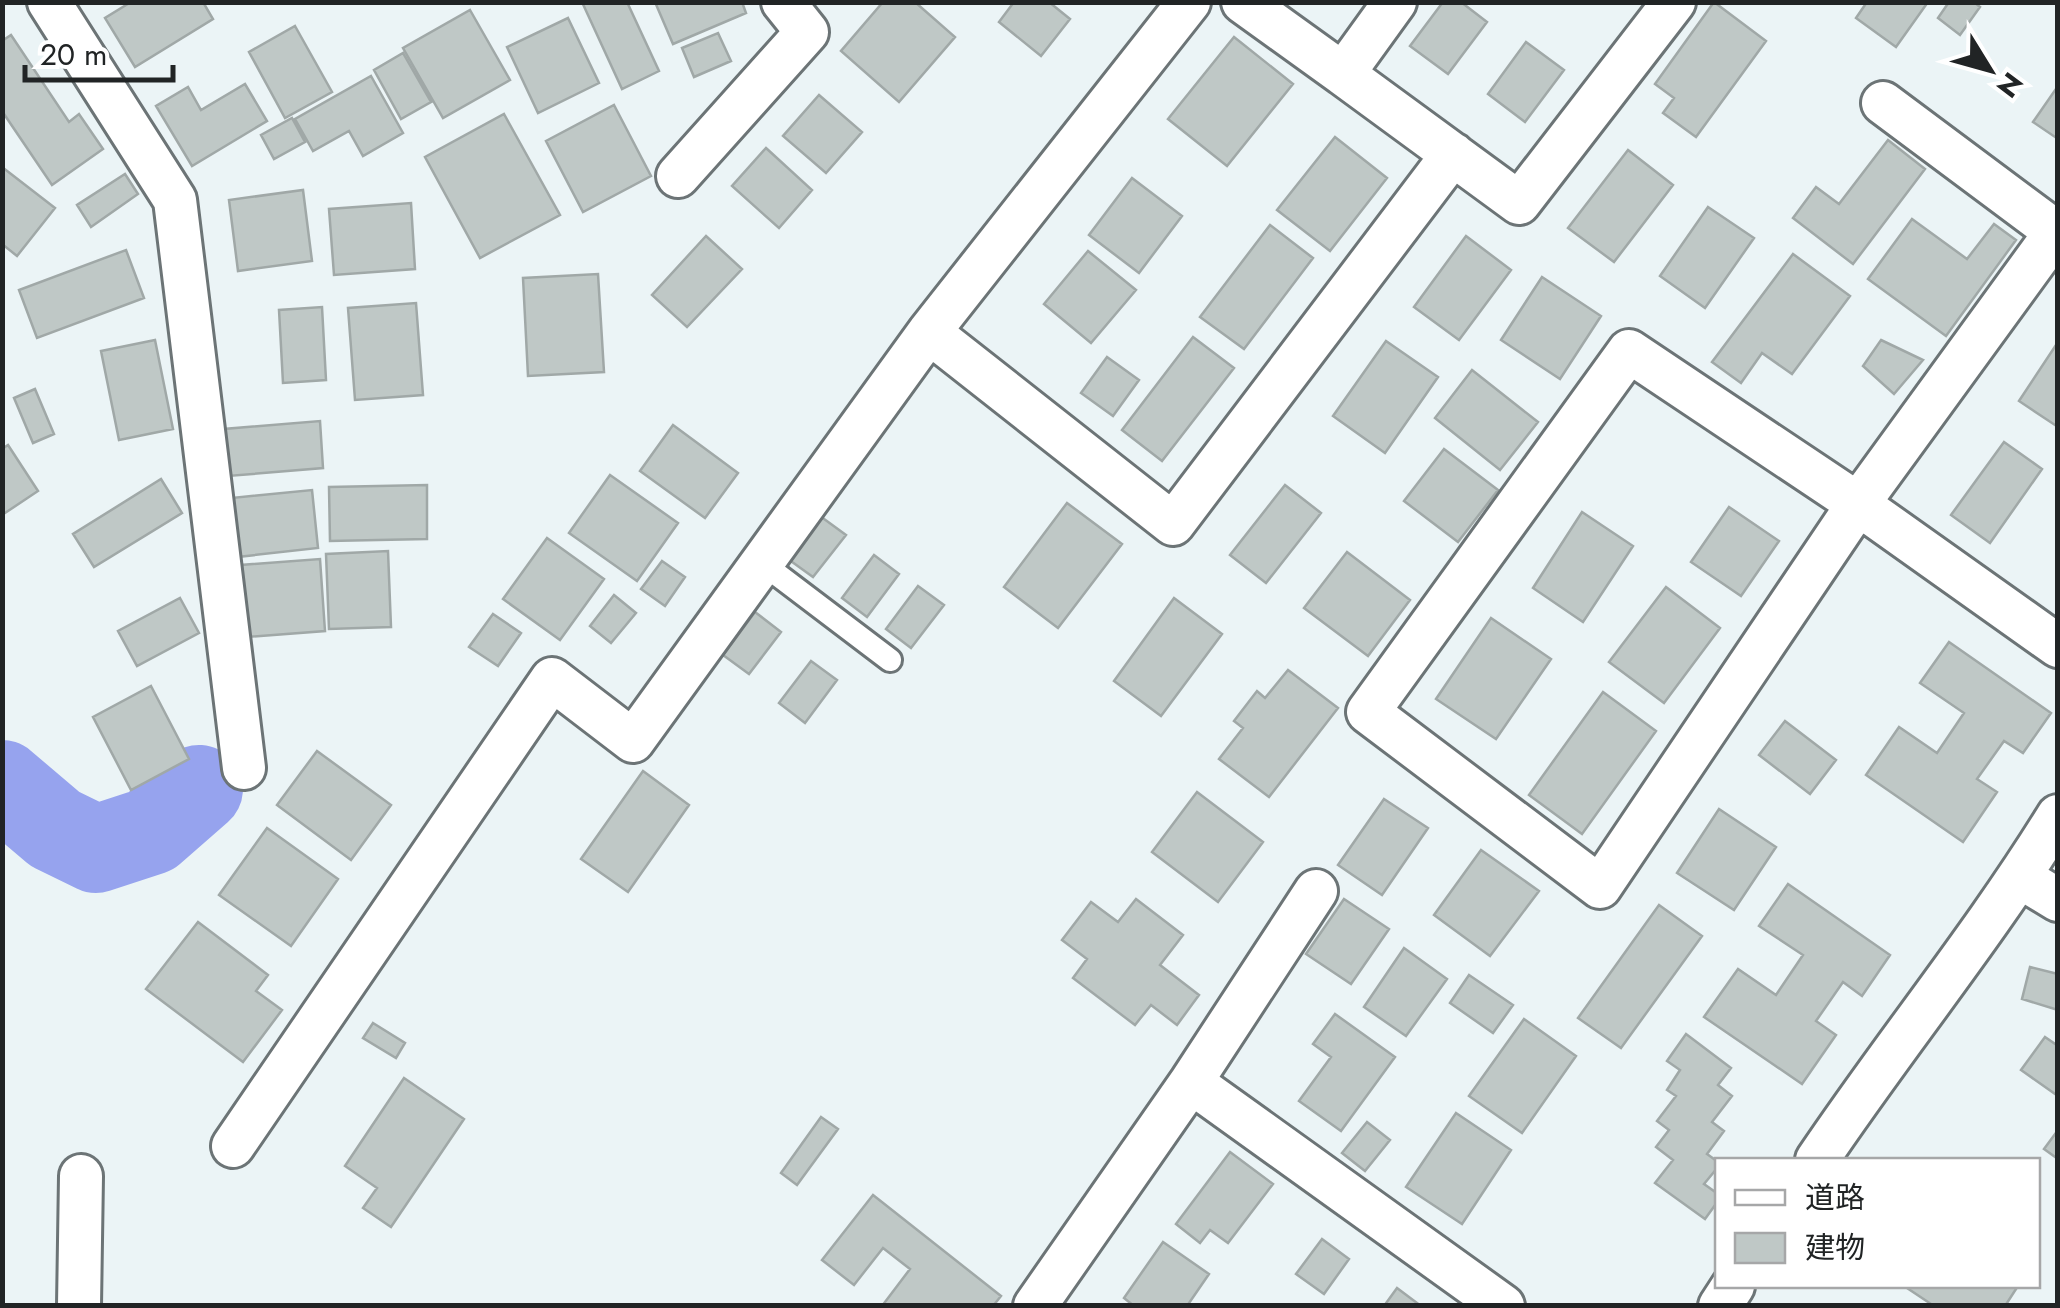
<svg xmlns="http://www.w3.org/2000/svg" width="2060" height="1308" font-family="Jost,'Noto Sans JP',sans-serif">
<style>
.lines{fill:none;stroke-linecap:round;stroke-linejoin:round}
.river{stroke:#96a3ee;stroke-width:88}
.building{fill:#bfc8c6;stroke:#a0a8a7;stroke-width:2.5}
.service-casing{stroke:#6c7476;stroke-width:28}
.minor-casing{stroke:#6c7476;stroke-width:48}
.service{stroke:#fff;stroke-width:22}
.minor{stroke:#fff;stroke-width:42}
</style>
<rect width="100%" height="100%" fill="#ebf4f6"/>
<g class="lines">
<path class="river" d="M2,784L55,829L96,849L151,831L199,789"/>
</g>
<path class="building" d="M131,2H203L213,19L135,67L105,18Z
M582,2H627L659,71L622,89Z
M655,2H742L746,13L673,44Z
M883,2H915L955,37L899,102L841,51Z
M1014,2H1049L1070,19L1041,56L999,22Z
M1443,2H1461L1487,22L1448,74L1410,46Z
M1714,2L1766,41L1696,137L1663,113L1674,98L1655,84Z
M1867,2H1928L1896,47L1856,18Z
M1949,2H1974L1980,7L1960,35L1938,18Z
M470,10L510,80L443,118L403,48Z
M568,18L599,83L538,113L507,47Z
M295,26L332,92L285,118L249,52Z
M718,33L731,61L694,77L682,48Z
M11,35L69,122L79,114L103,149L52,185L2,111V41Z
M1234,37L1293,84L1227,166L1168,119Z
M1526,42L1564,70L1525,122L1488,94Z
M403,53L431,102L401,119L374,70Z
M371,76L403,133L363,156L349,131L313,151L295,119Z
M245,84L267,121L192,166L156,106L188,87L201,110Z
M2058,86V139L2033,122Z
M819,95L862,132L826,173L783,136Z
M614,105L651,176L583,212L546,141Z
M504,114L560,215L480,258L425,157Z
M292,118L305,142L274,159L261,135Z
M1335,137L1387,178L1330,251L1277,210Z
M1888,140L1925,169L1853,264L1793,218L1816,187L1839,204Z
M766,148L812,190L779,228L732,186Z
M1628,150L1673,185L1614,262L1568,228Z
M2,167L55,208L17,256L2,244Z
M125,174L138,194L91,227L77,205Z
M1132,178L1182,216L1139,273L1089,235Z
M303,190L312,261L238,271L229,200Z
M411,203L415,269L334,275L329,209Z
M1708,207L1754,238L1705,308L1660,276Z
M1912,219L1967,259L1994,224L2016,240L1946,336L1868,279Z
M1270,225L1313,258L1244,349L1200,317Z
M706,236L742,269L687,327L652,295Z
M1466,236L1511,270L1459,340L1414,307Z
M126,250L144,298L37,338L19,290Z
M1088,251L1136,290L1091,343L1044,304Z
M1793,254L1850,296L1792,374L1762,353L1741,383L1712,362Z
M598,274L604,372L528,376L523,278Z
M1542,277L1601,316L1560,379L1501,340Z
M416,303L423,395L355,400L348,308Z
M322,307L326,380L283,383L279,310Z
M1193,337L1234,368L1162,461L1122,430Z
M155,340L173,429L119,440L101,351Z
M1881,340L1923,360L1894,394L1863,366Z
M1386,341L1438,377L1385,453L1333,416Z
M2058,342V427L2019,401Z
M1107,357L1139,380L1113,416L1081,393Z
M1472,370L1538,422L1500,470L1435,418Z
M35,389L54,434L33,443L14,398Z
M320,421L323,468L228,476L224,429Z
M673,425L738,473L705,518L640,471Z
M2004,442L2042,469L1990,543L1951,515Z
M8,445L38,491L2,515V449Z
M1444,449L1498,490L1458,542L1404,501Z
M610,475L678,523L637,581L569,533Z
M161,479L182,513L94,567L73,534Z
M427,485V539L330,541L329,487Z
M1285,485L1321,513L1266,583L1230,555Z
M312,490L318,548L237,557L231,498Z
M1067,503L1122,544L1058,628L1004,587Z
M1729,507L1779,541L1741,596L1691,562Z
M1582,512L1633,546L1583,622L1533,588Z
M820,516L846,535L813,577L788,559Z
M547,538L604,579L560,640L503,599Z
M388,551L391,627L329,629L326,554Z
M1347,552L1410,600L1368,656L1304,608Z
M874,555L899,574L867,617L842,598Z
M320,559L325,631L246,637L241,565Z
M662,561L685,577L665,606L641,589Z
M918,586L944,605L911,648L886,629Z
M1666,587L1720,628L1664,703L1609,662Z
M614,595L636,613L611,643L590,626Z
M180,598L199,633L137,666L118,631Z
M1174,598L1222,634L1161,716L1114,681Z
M755,612L781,632L749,674L723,655Z
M493,614L521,633L498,666L469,647Z
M1491,618L1551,659L1496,739L1436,699Z
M1949,642L2051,713L2023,753L2004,741L1977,779L1997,792L1963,842L1866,775L1899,727L1937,753L1964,713L1920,683Z
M811,661L837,680L805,723L779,703Z
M1288,670L1338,708L1269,797L1219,759L1243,728L1234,721L1257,691L1265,698Z
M151,686L189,759L131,790L93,717Z
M1603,692L1656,731L1582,834L1529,795Z
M1785,721L1836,760L1810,794L1759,755Z
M317,751L391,805L351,860L277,805Z
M643,771L689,805L628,892L581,859Z
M1197,792L1263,842L1218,902L1152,852Z
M1384,799L1428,828L1382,895L1338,865Z
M1719,809L1776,847L1734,910L1677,873Z
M267,828L338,879L291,946L219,895Z
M1481,850L1539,891L1490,956L1434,915Z
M1788,884L1890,955L1862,996L1843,982L1816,1021L1836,1035L1802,1084L1704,1017L1738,969L1776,995L1803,955L1759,926Z
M1136,899L1183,935L1160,965L1199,995L1177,1025L1151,1005L1135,1025L1073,978L1087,959L1062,940L1091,902L1118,922Z
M1344,899L1389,929L1351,984L1306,954Z
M1659,905L1702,936L1621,1048L1578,1018Z
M198,922L268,975L256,991L282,1010L243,1062L146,989Z
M1404,948L1447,979L1406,1036L1364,1007Z
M2030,967L2058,974V1010L2022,999Z
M1469,975L1513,1005L1493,1033L1450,1003Z
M1335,1014L1395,1057L1341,1131L1299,1101L1331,1057L1313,1044Z
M1524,1019L1576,1056L1522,1133L1469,1096Z
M373,1023L405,1043L396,1058L363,1038Z
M1686,1034L1731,1068L1718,1085L1732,1096L1712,1122L1724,1131L1707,1154L1718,1162V1167L1704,1184L1718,1194V1201L1705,1219L1655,1183L1673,1160L1656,1147L1669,1130L1657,1121L1676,1096L1667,1090L1680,1070L1667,1061Z
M2045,1037L2058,1046V1096L2021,1070Z
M404,1078L464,1119L391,1227L363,1208L377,1188L345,1166Z
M1456,1113L1511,1150L1462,1224L1406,1187Z
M821,1117L838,1129L797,1185L781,1173Z
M1367,1122L1390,1140L1365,1171L1342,1153Z
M2058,1130V1159L2044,1149Z
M1230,1152L1273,1184L1228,1243L1210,1230L1200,1243L1176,1224Z
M873,1195L1001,1296L993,1306H882L910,1269L883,1248L854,1285L822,1260Z
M1322,1239L1349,1259L1324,1294L1296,1274Z
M1163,1242L1209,1274L1187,1306H1134L1124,1298Z
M1904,1286H2018L2005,1306H1934Z
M1397,1288L1421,1306H1384Z"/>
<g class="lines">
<g class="service-casing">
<path id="service" d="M762,563L890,660"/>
</g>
<g class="minor-casing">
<path id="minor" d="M49,2L175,200L244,768
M1243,2L1343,74
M1395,2L1343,74L1519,203L1674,2
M1883,103L2056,232L1858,504L1600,887L1368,712L1629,351L1858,504L2058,646
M678,176L807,32L783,2
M929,332L1173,524L1453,154
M2020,877L2058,900
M1191,1082L1503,1306
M233,1146L552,679L633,741L929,332L1189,2
M1817,1160C1895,1044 1984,936 2058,816
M79,1306L81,1176
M1035,1306L1191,1082L1316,891
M1720,1306L1733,1286"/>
</g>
<use href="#service" class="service"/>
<use href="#minor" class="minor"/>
</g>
<rect width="2060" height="1308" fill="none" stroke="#212425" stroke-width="10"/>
<rect x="1715" y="1158" width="325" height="130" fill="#ffffff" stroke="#a6a7a8" stroke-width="2.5"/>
<rect x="1735" y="1190" width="50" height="15" fill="#ffffff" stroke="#a6a7a8" stroke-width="2.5"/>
<text x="1805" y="1208" font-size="30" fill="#212425">道路</text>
<rect x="1735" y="1233" width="50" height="30" fill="#bfc8c6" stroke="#a6a7a8" stroke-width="2.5"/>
<text x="1805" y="1258" font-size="30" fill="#212425">建物</text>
<g transform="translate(1990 70) rotate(127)" stroke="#ffffff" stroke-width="8" paint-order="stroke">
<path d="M0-8L18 38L0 25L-18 38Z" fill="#212425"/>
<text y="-15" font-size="28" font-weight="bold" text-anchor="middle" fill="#212425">N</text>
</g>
<path d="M25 65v15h148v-15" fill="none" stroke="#212425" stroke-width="5"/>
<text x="40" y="65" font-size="30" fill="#212425" stroke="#ffffff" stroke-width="8" paint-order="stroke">20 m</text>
</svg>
